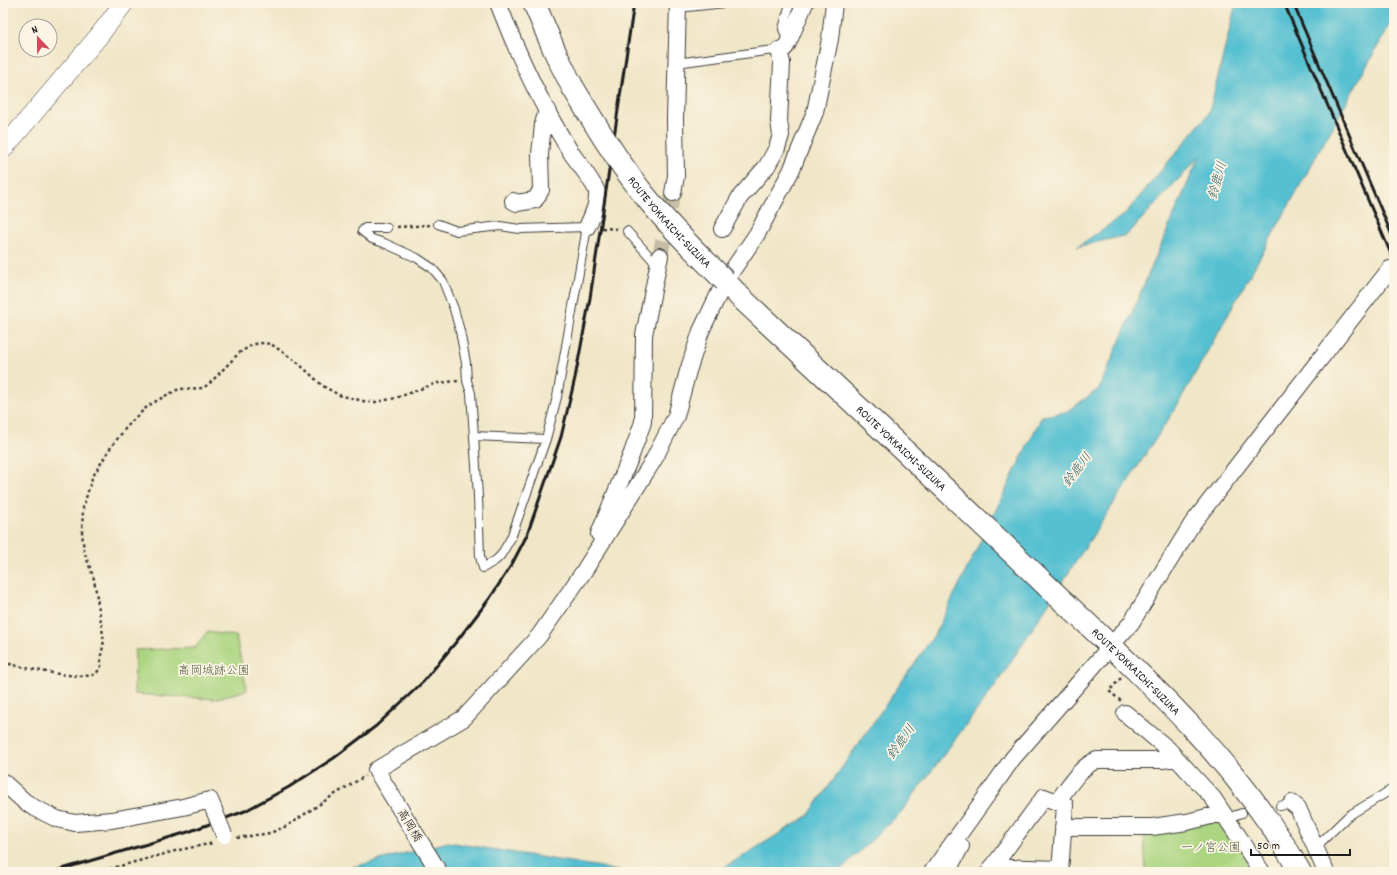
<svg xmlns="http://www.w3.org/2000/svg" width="1397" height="875" font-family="Dekko,'Klee One',sans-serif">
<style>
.green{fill:#acd581;stroke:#64784e}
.water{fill:#55c0d1;stroke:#386e76}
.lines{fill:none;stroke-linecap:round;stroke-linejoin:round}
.minor-tunnel{stroke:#c6bea6;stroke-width:16;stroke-dasharray:16 8;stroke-linecap:butt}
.service-casing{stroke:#3c3a36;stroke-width:10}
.minor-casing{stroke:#3c3a36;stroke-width:18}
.tertiary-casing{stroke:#3c3a36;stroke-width:20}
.secondary-casing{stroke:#3c3a36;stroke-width:24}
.path{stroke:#3c3a36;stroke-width:2.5;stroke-dasharray:3 3;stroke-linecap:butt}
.service{stroke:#fff;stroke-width:8}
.minor{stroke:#fff;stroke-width:16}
.tertiary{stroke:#fff;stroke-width:19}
.secondary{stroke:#fff;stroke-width:22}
.rail{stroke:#1c1c1c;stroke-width:3}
.minor-bridge-casing{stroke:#3c3a36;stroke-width:18;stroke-linecap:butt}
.secondary-bridge-casing{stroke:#3c3a36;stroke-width:24;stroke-linecap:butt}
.minor-bridge{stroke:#fff;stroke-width:16}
.secondary-bridge{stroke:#fff;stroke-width:22}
.labels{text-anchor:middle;stroke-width:3.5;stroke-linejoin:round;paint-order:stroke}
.street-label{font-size:12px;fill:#1c1c1c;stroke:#fcf5e5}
.park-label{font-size:12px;fill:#4e5d3f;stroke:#fcf5e5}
.water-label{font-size:13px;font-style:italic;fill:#335e64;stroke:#fcf5e5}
</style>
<rect width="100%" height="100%" fill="#fcf5e5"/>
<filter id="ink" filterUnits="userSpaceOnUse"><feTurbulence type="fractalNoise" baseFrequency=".025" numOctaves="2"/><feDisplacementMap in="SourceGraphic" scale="8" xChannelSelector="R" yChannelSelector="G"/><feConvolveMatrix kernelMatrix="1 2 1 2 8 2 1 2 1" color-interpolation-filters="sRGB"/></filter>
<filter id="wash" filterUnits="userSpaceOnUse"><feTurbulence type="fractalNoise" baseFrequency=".012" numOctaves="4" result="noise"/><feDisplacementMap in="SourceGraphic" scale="16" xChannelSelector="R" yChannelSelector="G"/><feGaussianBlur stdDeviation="0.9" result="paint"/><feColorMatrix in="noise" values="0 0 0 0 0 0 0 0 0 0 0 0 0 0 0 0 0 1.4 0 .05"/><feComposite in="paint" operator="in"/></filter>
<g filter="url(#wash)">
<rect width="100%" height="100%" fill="#f0e6c8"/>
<path class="green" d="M207,632L236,636L247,690L215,699L134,694L135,650L195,648Z
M1220,819L1258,872H1146L1144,833Z"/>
<path class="water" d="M1236,3H1394V17L1177,406L997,683L901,812L838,872H698L725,867L808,816L935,634L1042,416L1066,412L1099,389L1199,157L1127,235L1077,247L1125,214L1209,113Z
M448,842L601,867L621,872H334Z"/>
</g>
<g filter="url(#ink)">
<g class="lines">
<path class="minor-tunnel" d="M660,256L673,193"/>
<g class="service-casing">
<path id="service" d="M678,8L725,3
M787,40L783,29L790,3
M676,63L766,51L779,50
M438,224L457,231L500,226L520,229L587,227L557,397L546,439L474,436L478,496L480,557L483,568L496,560L501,555L511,538L546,439
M387,228H365L362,231L372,239L384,243L417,258L432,268L443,281L454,309L460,331L466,363L467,381L471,393L474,436
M627,231L651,258L658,263
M1280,806L1292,803
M1227,818L1242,813
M1316,847L1348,816L1394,788"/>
</g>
<g class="minor-casing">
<path id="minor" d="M498,3C518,55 542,107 572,154C577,161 596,186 597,192C598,205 592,216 587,227
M673,193L676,176L675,119L678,3
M513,201L517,203L535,200L541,190L540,154L543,124L547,110
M722,229L740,197L767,166L777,148L781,135L779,121L782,63L779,50L785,48L788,43L805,3
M599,534L632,453L643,422L644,335L660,256
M1125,713L1168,749L1213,798L1262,872
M3,782L24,801L33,807L57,819L75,823L112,820L183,807L210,800L214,810
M1292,803L1298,808L1326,872
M1063,827H1152L1187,822L1223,813
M992,867L1061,869
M439,872L376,770L464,718L539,636L584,571L653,461L676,416L688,371L701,331L725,281L757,234L791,171L815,112L830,39L834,3
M932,872L985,798L1013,758L1131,623L1192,524L1390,269
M947,872L961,846
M989,872L1044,797L1057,802
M1060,872L1065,805L1057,802C1068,788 1079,767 1097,760H1164L1175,758"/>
</g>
<g class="tertiary-casing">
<path id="tertiary" d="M3,149L98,37L124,3"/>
</g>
<g class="secondary-casing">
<g id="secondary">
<path d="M534,3L556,54L572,86"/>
<path id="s1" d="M725,281L739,296C842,392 945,488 1046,585C1139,673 1237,759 1300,872"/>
</g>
</g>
<path class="path" d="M397,227L430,225
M602,228L619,229
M3,662C18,667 82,681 95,674C98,672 100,668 102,664L100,658C103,650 102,648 104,641L94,579L84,551L82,532L83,508L92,478L101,463L111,447L125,429L136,417L148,406L165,396L179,389L203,388L210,383L239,353L252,345L259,343L271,344L297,362L323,386L339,395L367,402H376L396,398L437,383L458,381
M1121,678L1109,691L1121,701
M237,838L270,833L287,826L329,798L365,776
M98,872L179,850L214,843"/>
<use href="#service" class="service"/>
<use href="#minor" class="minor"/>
<use href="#tertiary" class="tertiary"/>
<use href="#secondary" class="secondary"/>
<path class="rail" d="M1284,3L1394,261
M1293,3L1394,240
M52,872L188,832L245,811L289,787L334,758L376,726L423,682L456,642L490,598L512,564L527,535L561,437L575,378L590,298L634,3"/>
<g class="minor-bridge-casing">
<path id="minor-bridge" d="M214,810L224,835"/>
</g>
<g class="secondary-bridge-casing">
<g id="secondary-bridge">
<path id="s2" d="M572,86C596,126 620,166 650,202C673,230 699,255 725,281"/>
</g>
</g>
<use href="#minor-bridge" class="minor-bridge"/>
<use href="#secondary-bridge" class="secondary-bridge"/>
</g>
</g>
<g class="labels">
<g class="street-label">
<text dy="4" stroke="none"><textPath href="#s2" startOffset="168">ROUTE YOKKAICHI-SUZUKA</textPath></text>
<text dy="4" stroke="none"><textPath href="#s1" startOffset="243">ROUTE YOKKAICHI-SUZUKA</textPath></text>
<text dy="4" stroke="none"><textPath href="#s1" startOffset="567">ROUTE YOKKAICHI-SUZUKA</textPath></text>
<text transform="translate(410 825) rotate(59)" y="4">高岡橋</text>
</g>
<g class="park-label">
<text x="214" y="674">高岡城跡公園</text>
<text x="1211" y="851">一ノ宮公園</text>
</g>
<g class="water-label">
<text transform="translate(1216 180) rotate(-74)" y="5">鈴鹿川</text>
<text transform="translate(1076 469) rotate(-53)" y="5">鈴鹿川</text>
<text transform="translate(900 741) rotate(-54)" y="5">鈴鹿川</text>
</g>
</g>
<rect width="1397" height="875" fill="none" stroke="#fcf5e5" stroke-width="16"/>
<g transform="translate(38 38) rotate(338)"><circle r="19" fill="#fcf5e5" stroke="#a29e95"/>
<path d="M0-3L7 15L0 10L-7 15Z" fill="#d1495b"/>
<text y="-6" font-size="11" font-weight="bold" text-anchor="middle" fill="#1c1c1c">N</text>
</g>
<path d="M1251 849v6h99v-6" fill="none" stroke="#1c1c1c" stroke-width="2"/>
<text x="1257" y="849" font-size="12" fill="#1c1c1c" stroke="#fcf5e5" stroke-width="3" paint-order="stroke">50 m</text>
</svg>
